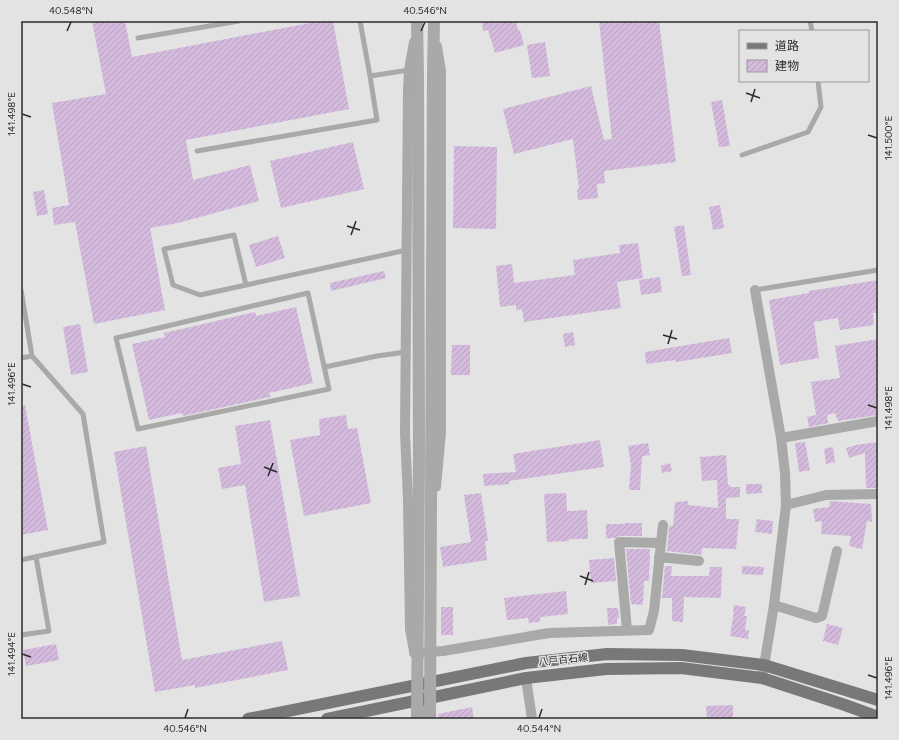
<svg xmlns="http://www.w3.org/2000/svg" width="899" height="740" font-family="Figtree,'Noto Sans JP',sans-serif">
<style>
.building{fill:url(#building-hatch)}
.lines{fill:none;stroke-linecap:round;stroke-linejoin:round}
.service{stroke:#a9a9a8;stroke-width:5}
.minor{stroke:#a9a9a8;stroke-width:10}
.tertiary{stroke:#a9a9a8;stroke-width:12}
.primary{stroke:#787877;stroke-width:12}
.tertiary-bridge{stroke:#a9a9a8;stroke-width:12}
.ticks{fill:none;stroke:#2c2c2c;stroke-width:1.5}
.labels{text-anchor:middle;stroke-width:3;stroke-linejoin:round;paint-order:stroke}
.street-label{font-size:10px;fill:#2c2c2c;stroke:#e3e3e4}
.neatline{fill:none;stroke:#2c2c2c;stroke-width:1.5}
.ticks-label{font-size:10px;text-anchor:middle;fill:#2c2c2c}
</style>
<defs>
<pattern id="building-hatch" width="6" height="6" patternUnits="userSpaceOnUse"><rect width="6" height="6" fill="#d4badc"/><path d="M-1 1l2-2M0 6l6-6M5 7l2-2" fill="none" stroke="#b6a0bd"/></pattern>
</defs>
<rect width="100%" height="100%" fill="#e3e3e4"/>
<path class="building" d="M92,21H125L132,57L320,21H333L349,109L186,140L193,180L250,165L259,201L178,223L150,228L165,310L94,324L75,222L54,225L52,208L69,205L52,103L106,94Z
M482,21H516L518,30H520L524,45L495,53L488,30L483,31Z
M599,21H659L676,162L604,171L605,183L597,184L598,198L578,200L577,190L579,189L573,139L514,154L503,109L591,86L604,140L612,139Z
M545,42L550,76L532,78L527,45Z
M722,100L730,146L719,147L711,102Z
M353,142L364,189L281,208L270,161Z
M454,146L497,147L496,229L453,228Z
M44,190L48,214L37,216L33,192Z
M720,205L724,228L713,230L709,207Z
M684,225L691,275L682,276L674,227Z
M278,236L285,258L256,267L249,245Z
M638,243L643,278L617,282L621,308L524,322L522,309L516,310V305L500,307L496,266L512,264L514,283L575,275L573,260L620,253L619,245Z
M384,271L386,278L331,291L330,283Z
M660,277L662,292L641,295L639,280Z
M878,280V312L873,313L874,325L840,330L838,318L814,322L819,358L780,365L769,300L809,293V291Z
M296,307L313,383L269,393L271,397L265,398L183,416L182,413L149,420L132,344L165,337L164,333L255,312L256,316Z
M80,324L88,372L71,375L63,327Z
M573,332L575,345L565,347L563,334Z
M729,338L732,353L676,362V360L646,364L645,352Z
M878,339V415L838,421L835,413L827,415L828,423L809,427L807,417L816,415L811,382L840,378L835,346Z
M452,345H470V375H451Z
M25,405L48,530L21,535V406Z
M346,415L348,429L357,428L371,503L304,516L290,440L320,435L319,419Z
M270,420L300,596L264,602L245,485L222,489L218,468L241,464L235,426Z
M600,440L604,467L509,481V484L484,486L483,474L516,472L513,454Z
M805,442L810,470L799,472L795,443Z
M878,442L877,488H866L865,453L849,458L846,448L856,445Z
M648,443L650,455L642,456L640,490H629L631,465L628,446Z
M146,446L182,660L282,641L288,670L195,688V685L155,692L114,452Z
M833,447L835,462L826,464L824,449Z
M726,455L728,485H730V487H740V497L726,498V519H739L736,549L702,548L701,555L667,551L669,526H673L675,502L688,501V505L718,508L717,480L702,481L700,457Z
M670,463L672,471L662,473L661,466Z
M746,484H762V493L746,494Z
M481,493L488,541H485L487,560L443,567L440,547L471,542L464,495Z
M566,493L567,511L587,510L588,539H569V541L547,542L544,494Z
M830,501L871,504L872,522L867,521L862,549L849,546L851,536L821,534L822,521L815,522L813,509L829,507Z
M757,519L773,521L772,534L755,532Z
M625,523H642V536H619L614,538H606V524H625Z
M626,549H650L649,581H644L643,605L631,604Z
M614,558L616,581L591,583L589,560Z
M665,566H672L671,576H709L710,567H722L721,598L684,597L683,622L672,621V598H662Z
M742,566L764,567L763,575L742,574Z
M566,591L568,614L540,617V622L529,623L528,618L507,620L504,598Z
M734,605L746,607L744,616H747L745,630H749L748,639L730,636L734,612H733Z
M441,607H453V635H441Z
M607,608H618L619,618H617V624L608,625Z
M827,624L843,628L838,645L823,641Z
M56,644L59,660L26,666L23,650Z
M733,705V719H707L706,706Z
M472,707L474,719H438V714Z"/>
<g class="lines">
<path class="service" d="M360,21L370,76L409,70
M810,21L812,31
M138,38L239,21
M197,151L377,120L370,76
M742,155L808,132L821,107L818,81
M246,285L234,235L164,249L173,285L200,295L407,250
M21,290L32,356L83,414L104,542L21,560
M755,290L878,270
M308,293L329,389L138,429L116,338Z
M21,358L32,356
M325,367L377,356L406,352
M21,635L49,631L36,557"/>
<path class="minor" d="M755,290L781,438L785,473L786,505L774,605L763,672
M781,438L878,421
M436,487L441,432V71L437,46
M786,505L826,495L878,494
M661,543L663,525
M659,557L699,561
M774,605L816,618L822,616L837,551
M414,651L410,629L408,500L405,433L408,90L409,70L414,42
M414,653L443,651L549,633L649,630L654,611L661,543L619,542L627,630
M526,678L532,719"/>
<path class="tertiary" d="M417,21L418,75
M433,73L434,21
M424,719V683"/>
<path class="primary" d="M248,719L526,663L607,654L682,655L764,665L878,700
M327,719L526,678L606,669L681,668L762,678L845,705L878,717"/>
<path class="tertiary-bridge" d="M417,719L419,459L418,75
M430,719L433,73"/>
</g>
<path class="ticks" d="M67,31L71,22M421,31L425,22M746,93L760,98M751,102L755,89M22,114L31,117M868,135L877,138M347,226L360,230M351,235L356,221M663,335L677,339M668,344L672,330M22,384L31,387M868,405L877,408M264,467L277,472M268,476L273,463M580,576L593,581M585,585L589,572M22,654L31,657M868,675L877,678M185,718L188,709M539,718L542,709"/>
<g class="labels">
<g class="street-label">
<text transform="translate(563 659) rotate(-6)" y="4">八戸百石線</text>
</g>
</g>
<rect width="899" height="740" fill="none" stroke="#e3e3e4" stroke-width="44"/>
<rect x="739" y="30" width="130" height="52" fill="#e3e3e4" stroke="#9a9a9a"/>
<rect x="747" y="43" width="20" height="6" fill="#787877" stroke="#9a9a9a"/>
<text x="775" y="50" font-size="12" fill="#2c2c2c">道路</text>
<rect x="747" y="60" width="20" height="12" fill="url(#building-hatch)" stroke="#9a9a9a"/>
<text x="775" y="70" font-size="12" fill="#2c2c2c">建物</text>
<rect x="22" y="22" width="855" height="696" class="neatline"/>
<g class="ticks-label">
<text x="71" y="14">40.548°N</text>
<text x="425" y="14">40.546°N</text>
<text transform="translate(11 114) rotate(-90)" y="4">141.498°E</text>
<text transform="translate(888 138) rotate(-90)" y="4">141.500°E</text>
<text transform="translate(11 384) rotate(-90)" y="4">141.496°E</text>
<text transform="translate(888 408) rotate(-90)" y="4">141.498°E</text>
<text transform="translate(11 654) rotate(-90)" y="4">141.494°E</text>
<text transform="translate(888 678) rotate(-90)" y="4">141.496°E</text>
<text x="185" y="732">40.546°N</text>
<text x="539" y="732">40.544°N</text>
</g>
</svg>
